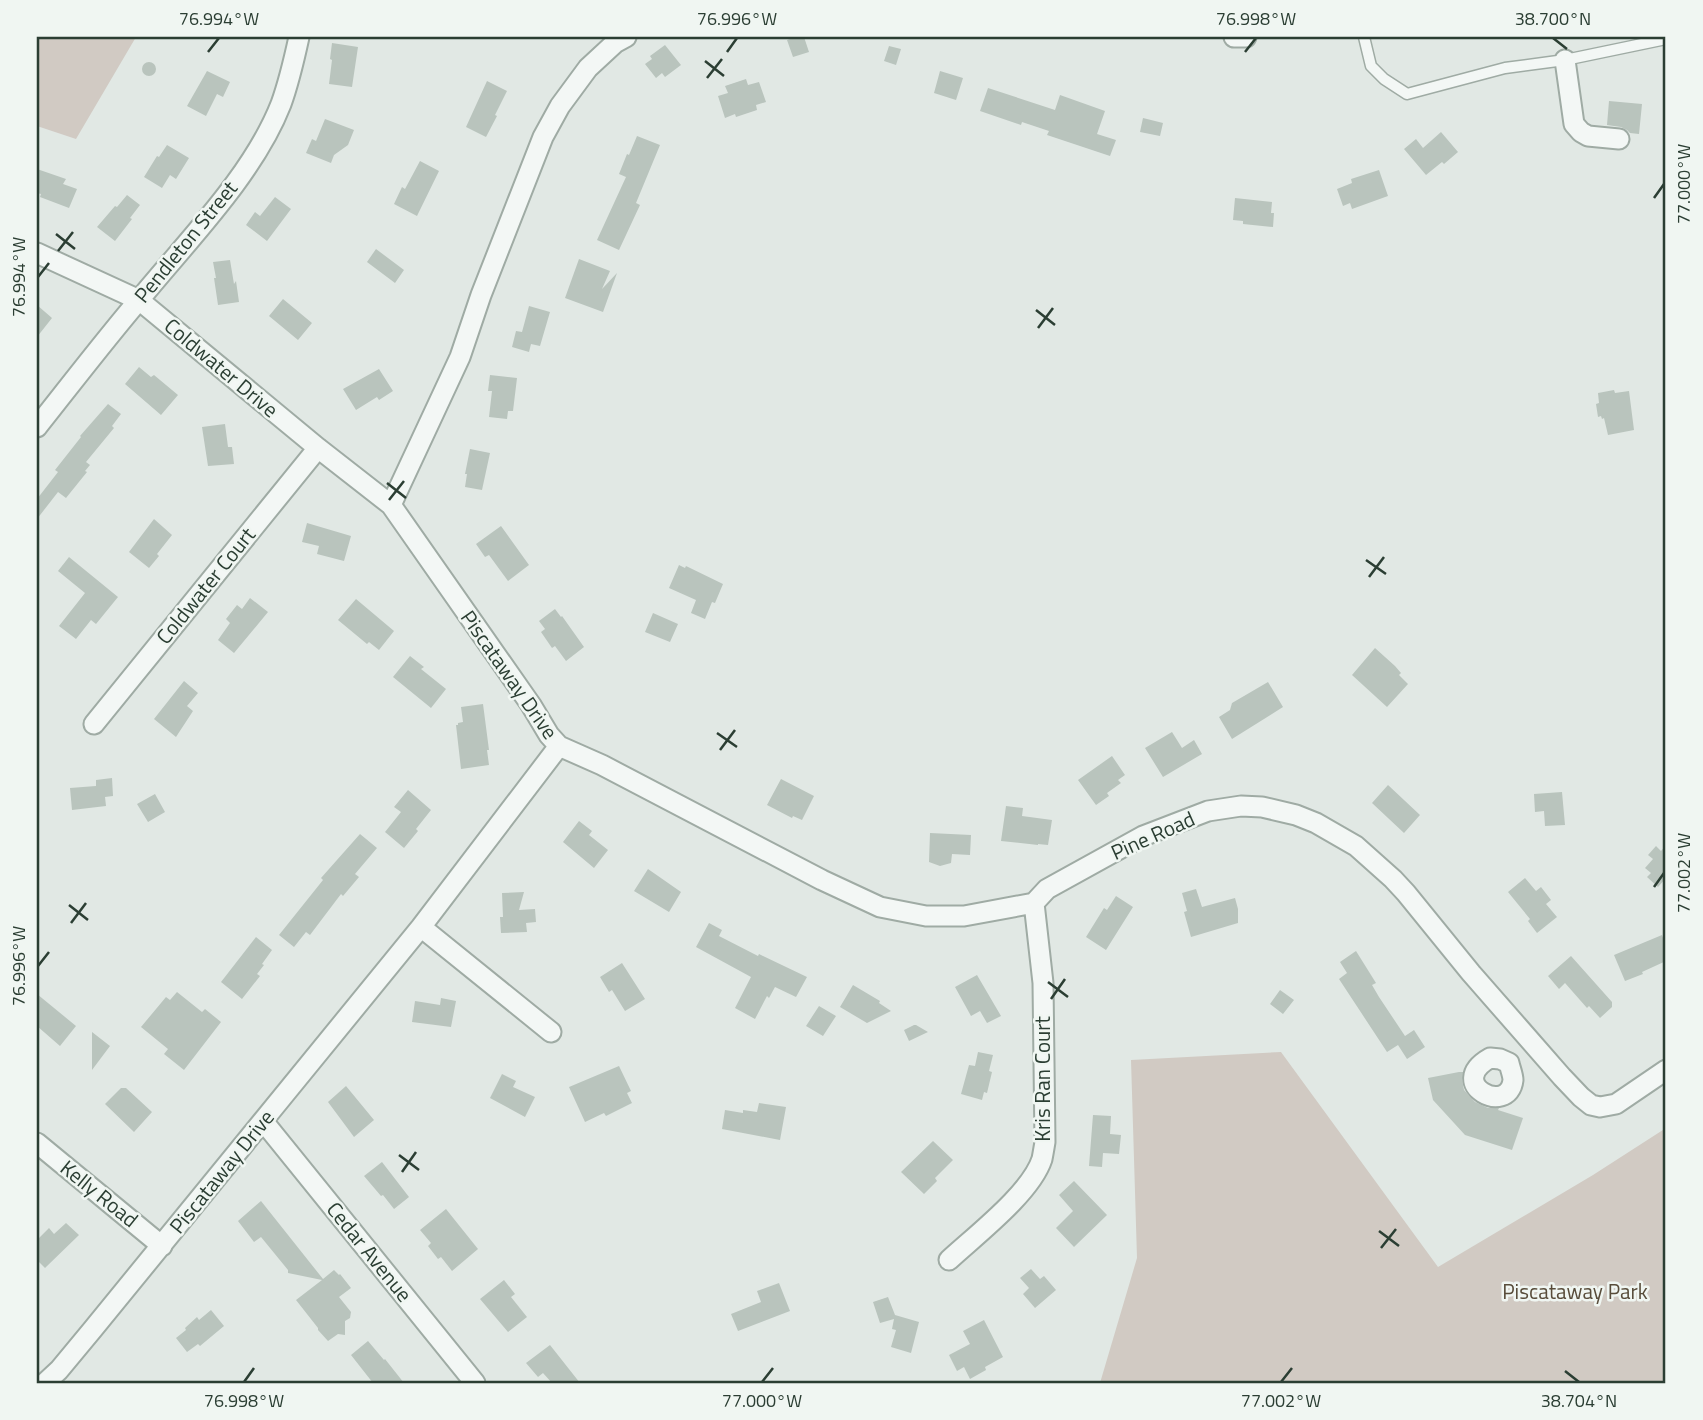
<svg xmlns="http://www.w3.org/2000/svg" width="1703" height="1420" font-family="'Titillium Web',sans-serif">
<style>
.green{fill:#d1cac3}
.building{fill:#b9c4bd}
.lines{fill:none;stroke-linecap:round;stroke-linejoin:round}
.service-casing{stroke:#9faba4;stroke-width:13}
.minor-casing{stroke:#9faba4;stroke-width:23}
.service{stroke:#f3f7f5;stroke-width:10}
.minor{stroke:#f3f7f5;stroke-width:19}
.ticks{fill:none;stroke:#2b3e33;stroke-width:2.5}
.labels{text-anchor:middle;stroke-width:5;stroke-linejoin:round;paint-order:stroke}
.street-label{font-size:21px;fill:#2b3e33;stroke:#f0f6f2}
.park-label{font-size:21px;fill:#584c3a;stroke:#f0f6f2}
.neatline{fill:none;stroke:#2b3e33;stroke-width:2.5}
.ticks-label{font-size:18px;text-anchor:middle;fill:#2b3e33}
</style>
<rect width="100%" height="100%" fill="#e1e8e4"/>
<path class="green" d="M37,37H136L76,139L37,126Z
M1281,1052L1438,1267L1593,1175L1666,1128V1383H1100L1137,1258L1131,1060Z"/>
<path class="building" d="M797,37H804L809,52L793,57L787,40Z
M332,43L358,47L352,87L329,84L332,60L330,59Z
M665,45L681,65L665,77L662,73L656,78L645,64L652,59L650,56Z
M889,46L901,49L896,65L884,61Z
M142 69a7 7 0 1 1 14 0a7 7 0 1 1-14 0Z
M207,71L230,82L223,97L217,94L206,116L187,106Z
M940,71L963,78L956,100L934,93Z
M746,79L748,85L759,82L766,102L756,105L757,110L736,117L735,114L725,118L718,96L728,93L725,86Z
M487,81L507,91L495,115L497,116L486,137L466,127Z
M988,88L1055,110L1060,95L1105,111L1097,134L1116,140L1110,156L1047,135L1049,131L1022,122L1021,125L980,111Z
M1609,101L1642,104L1639,134L1630,133L1627,130L1621,127L1607,125Z
M1143,118L1163,123L1160,136L1140,132Z
M325,119L354,130L348,145L334,155L331,163L306,153L312,139L316,141Z
M1441,132L1458,152L1444,164L1442,162L1426,175L1404,149L1416,139L1423,148Z
M637,136L660,145L636,203L640,205L619,250L597,240L626,177L619,174L627,154L629,155Z
M167,145L189,158L176,179L170,175L162,188L144,177L157,156L159,157Z
M420,161L439,171L417,216L394,204L402,187L405,189Z
M37,169L66,179L63,184L77,189L69,208L40,197L41,194L37,193Z
M1379,170L1388,196L1352,209L1350,203L1343,206L1337,189L1352,183L1351,179Z
M127,195L140,205L130,218L132,219L115,241L97,227L115,206L117,207Z
M275,197L291,209L267,241L246,225L255,212L260,216Z
M1235,198L1272,202L1271,213H1274L1273,227L1243,224V221L1233,220Z
M376,249L404,270L395,283L367,262Z
M579,259L610,271L602,289L617,273L603,312L565,298Z
M230,260L234,284L236,281L239,302L218,305L214,278H216L213,262Z
M283,299L312,323L298,340L269,316Z
M37,305L52,318L37,337Z
M529,306L550,312L540,346L531,344L529,352L512,347L516,331L522,332Z
M139,367L151,377L154,375L178,395L161,415L125,384Z
M379,369L393,391L379,400L377,397L356,410L343,389Z
M490,375L517,378L513,411H508L507,419L489,417L492,391H488Z
M1614,390L1615,393L1629,391L1634,430L1608,435L1604,418L1602,419L1601,416L1598,417L1596,404L1599,403L1598,393Z
M108,404L121,414L112,426L114,428L86,462L90,465L85,471L87,472L66,498L58,492L37,519V499L58,472L55,470L81,437L80,436Z
M225,424L228,447H232L234,464L208,466L202,427Z
M470,449L490,453L482,490L465,487L467,474H465Z
M154,519L172,535L157,554L159,556L149,568L129,552Z
M307,523L351,536L344,561L317,554L319,546L302,542Z
M501,526L529,565L508,581L489,555L485,557L476,544Z
M69,557L118,597L96,624L91,620L76,639L59,626L85,593L58,571Z
M679,565L685,568L686,566L723,584L715,603L712,602L705,619L691,613L696,600L669,588Z
M250,598L268,612L234,653L218,640L230,623L226,619L237,605L242,609Z
M356,599L394,631L379,650L369,642L367,644L338,620Z
M555,609L561,617L562,616L584,647L566,661L555,646L552,648L541,632L545,629L539,621Z
M653,613L678,624L670,642L645,632Z
M1375,648L1395,666L1401,673L1399,675L1408,684L1387,707L1352,675Z
M410,656L424,667L421,669L446,689L431,708L393,677Z
M184,681L198,693L187,706L193,711L176,737L154,719Z
M1268,682L1283,707L1232,739L1219,717L1230,710L1232,703Z
M483,704L489,750H487L489,765L461,769L456,725H458V723L463,722L461,707Z
M1172,732L1182,748L1194,740L1202,754L1163,777L1145,748Z
M1112,756L1125,775L1118,780L1121,783L1107,793L1109,796L1096,805L1078,780Z
M112,778L113,796L105,797L106,806L72,810L70,788L96,786V780Z
M781,779L814,796L802,820L793,816L792,818L767,805Z
M1388,785L1420,815L1404,833L1372,803Z
M408,790L431,810L416,829L418,831L404,848L385,832L401,812L394,807Z
M1562,792L1565,825L1545,826L1544,811L1535,812L1534,794Z
M155,794L165,812L148,822L137,804Z
M1006,806L1023,808L1022,816L1052,820L1048,845L1038,844V845L1001,841Z
M579,821L592,831L589,835L608,850L594,868L563,842Z
M930,833L971,835L970,855L952,854L951,863L940,866L929,862Z
M360,834L377,848L355,874L359,877L343,896L341,894L310,935L306,932L294,947L279,935L323,880L321,878Z
M1666,845V878L1658,887L1647,877L1651,873L1645,868L1653,859L1648,855L1656,846L1661,851Z
M648,869L681,892L669,912L634,891Z
M1525,878L1536,891L1541,887L1551,900L1546,904L1557,917L1537,933L1528,921L1530,919L1508,892Z
M1196,889L1202,907L1235,898L1238,909V923L1191,937L1184,912L1187,911L1182,893Z
M524,892L519,910L535,909L536,922L526,923L527,932L501,933L500,917H503L502,893Z
M1116,896L1133,907L1106,950L1086,937L1104,908L1107,910Z
M709,923L722,930L719,936L758,956L759,954L807,977L796,997L775,987L769,998L767,996L755,1019L735,1008L751,977L696,947Z
M1662,935L1666,946V961L1642,972L1643,974L1625,981L1614,955Z
M256,937L272,950L262,964L264,965L257,974L260,976L242,999L221,982Z
M1356,951L1376,983L1372,985L1379,997L1405,1036L1414,1030L1425,1047L1407,1059L1398,1045L1387,1052L1339,979L1347,973L1340,962Z
M1571,956L1612,1002V1007L1600,1018L1589,1006L1587,1008L1565,983L1559,989L1548,976Z
M622,963L645,999L625,1011L612,990L609,992L600,977Z
M977,975L1001,1016L987,1023L980,1011L971,1016L955,987Z
M853,985L880,1001L879,1003L891,1011L867,1023L840,1007Z
M1280,990L1294,1000L1283,1014L1270,1004Z
M177,992L202,1012L205,1009L221,1022L184,1070L164,1054L168,1049L141,1027L166,997L170,1000Z
M37,994L76,1026L60,1046L37,1026Z
M441,998L456,1001L451,1027L412,1022L415,1001L440,1005Z
M819,1006L836,1016L823,1036L806,1026Z
M914,1025H916L928,1032L909,1041L904,1030Z
M92,1032L110,1046L92,1070Z
M978,1052L993,1055L989,1071L992,1072L987,1093L984,1092L982,1100L961,1094L969,1065L975,1066Z
M619,1066L631,1091L627,1093L632,1103L606,1116L604,1113L585,1122L569,1087Z
M1459,1072H1463L1462,1080L1464,1090L1475,1102L1488,1108H1499L1498,1110L1523,1118L1512,1150L1465,1135L1433,1100L1428,1078Z
M502,1074L516,1081L513,1087L535,1097L525,1117L490,1098Z
M346,1086L374,1120L354,1137L328,1102Z
M121,1088H126L152,1112L134,1132L105,1104Z
M759,1103L786,1107L780,1140L722,1129L725,1110L743,1113V1110L757,1112Z
M1093,1115L1111,1116L1110,1134L1121,1135L1119,1154L1103,1153L1102,1167L1089,1166Z
M933,1141L953,1160L935,1178L937,1181L924,1194L901,1172Z
M382,1162L409,1197L394,1209L383,1195L381,1196L364,1176Z
M1074,1181L1107,1215L1074,1247L1056,1228L1073,1211L1059,1195Z
M261,1201L323,1279L334,1270L339,1275L340,1274L351,1288L339,1297L351,1312L350,1318L345,1321V1335L338,1334L328,1341L318,1330V1328L296,1300L322,1280L288,1273V1270L261,1237L254,1242L238,1221Z
M446,1209L478,1249L452,1271L441,1257L438,1259L428,1246L431,1243L420,1230Z
M66,1223L79,1235L45,1268L37,1260V1240L49,1228L54,1234Z
M1031,1269L1040,1279L1044,1276L1056,1290L1035,1308L1023,1294L1029,1288L1020,1278Z
M504,1280L515,1294L511,1297L527,1317L508,1332L480,1299Z
M779,1283L790,1311L738,1331L731,1314L761,1302L757,1291Z
M888,1297L895,1315L919,1322L911,1353L891,1347L896,1330L892,1329L894,1319L880,1323L873,1302Z
M211,1310L224,1326L200,1346L198,1344L187,1352L176,1338L186,1330L185,1328L197,1317L199,1320Z
M984,1320L1003,1357L985,1367L986,1370L970,1379L964,1367L957,1371L949,1355L970,1344L963,1331Z
M368,1341L384,1360L385,1359L404,1383H373L351,1355Z
M550,1345L580,1383H552L543,1373L538,1377L526,1363Z"/>
<g class="lines">
<g class="service-casing">
<path id="service" d="M1364,37L1371,66L1384,79L1407,94L1505,68L1565,60L1666,39"/>
</g>
<g class="minor-casing">
<path id="minor" d="M1234,37H1246
M1565,60L1574,124L1581,132L1588,136L1619,139
M37,253L139,300L318,448L391,505L531,705L549,735L559,746L421,927L93,1329L59,1370L45,1383
M37,427C72,383 107,337 144,294C191,237 254,173 281,104C289,82 294,60 299,37
M391,505L460,357L481,295L543,137L560,106L588,68L615,43L626,37
M94,724L318,448
M559,746L602,765L822,880L880,907L926,916H964L1034,903L1047,889L1143,836L1208,811L1241,806L1262,807L1296,815L1316,823L1356,846L1393,879L1406,893L1471,973L1562,1077L1581,1097L1591,1105L1600,1107L1616,1104L1666,1070
M421,927L551,1032
M1490,1058L1500,1059L1509,1063C1510,1068 1513,1075 1513,1080C1509,1117 1444,1084 1490,1058Z
M263,1121L475,1383
M37,1143L162,1246
M949,1260C976,1235 1031,1193 1042,1159C1043,1154 1044,1148 1045,1142L1043,983L1034,903"/>
</g>
<use href="#service" class="service"/>
<use href="#minor" class="minor"/>
</g>
<path class="ticks" d="M1553,38L1567,49M208,52L219,38M727,52L737,38M1245,52L1256,38M705,61L724,76M707,78L722,59M1654,198L1664,184M56,234L75,249M58,251L73,232M38,277L49,263M1036,310L1055,325M1038,328L1053,308M387,483L406,498M389,500L404,481M1366,560L1386,574M1369,577L1384,557M717,733L737,747M720,750L735,730M1654,887L1664,873M69,905L88,920M71,923L86,903M38,966L49,952M1048,982L1068,997M1051,999L1065,979M399,1155L419,1170M402,1172L416,1152M1379,1231L1399,1246M1381,1248L1396,1229M1565,1371L1579,1382M244,1382L254,1368M762,1382L773,1368M1281,1382L1292,1368"/>
<g class="labels">
<g class="street-label">
<text transform="translate(186 242) rotate(-51)" y="7">Pendleton Street</text>
<text transform="translate(221 368) rotate(40)" y="7">Coldwater Drive</text>
<text transform="translate(206 586) rotate(-51)" y="7">Coldwater Court</text>
<text transform="translate(509 675) rotate(55)" y="7">Piscataway Drive</text>
<text transform="translate(1153 836) rotate(-24)" y="7">Pine Road</text>
<text transform="translate(1043 1079) rotate(-90)" y="7">Kris Ran Court</text>
<text transform="translate(222 1172) rotate(-51)" y="7">Piscataway Drive</text>
<text transform="translate(99 1194) rotate(39)" y="7">Kelly Road</text>
<text transform="translate(369 1252) rotate(51)" y="7">Cedar Avenue</text>
</g>
<g class="park-label">
<text x="1575" y="1299">Piscataway Park</text>
</g>
</g>
<rect width="1703" height="1420" fill="none" stroke="#f0f6f2" stroke-width="77"/>
<rect x="38" y="38" width="1626" height="1344" class="neatline"/>
<g class="ticks-label">
<text x="219" y="25">76.994°W</text>
<text x="737" y="25">76.996°W</text>
<text x="1256" y="25">76.998°W</text>
<text x="1553" y="25">38.700°N</text>
<text transform="translate(1684 184) rotate(-90)" y="6">77.000°W</text>
<text transform="translate(19 277) rotate(-90)" y="6">76.994°W</text>
<text transform="translate(1684 873) rotate(-90)" y="6">77.002°W</text>
<text transform="translate(19 966) rotate(-90)" y="6">76.996°W</text>
<text x="244" y="1407">76.998°W</text>
<text x="762" y="1407">77.000°W</text>
<text x="1281" y="1407">77.002°W</text>
<text x="1579" y="1407">38.704°N</text>
</g>
</svg>
